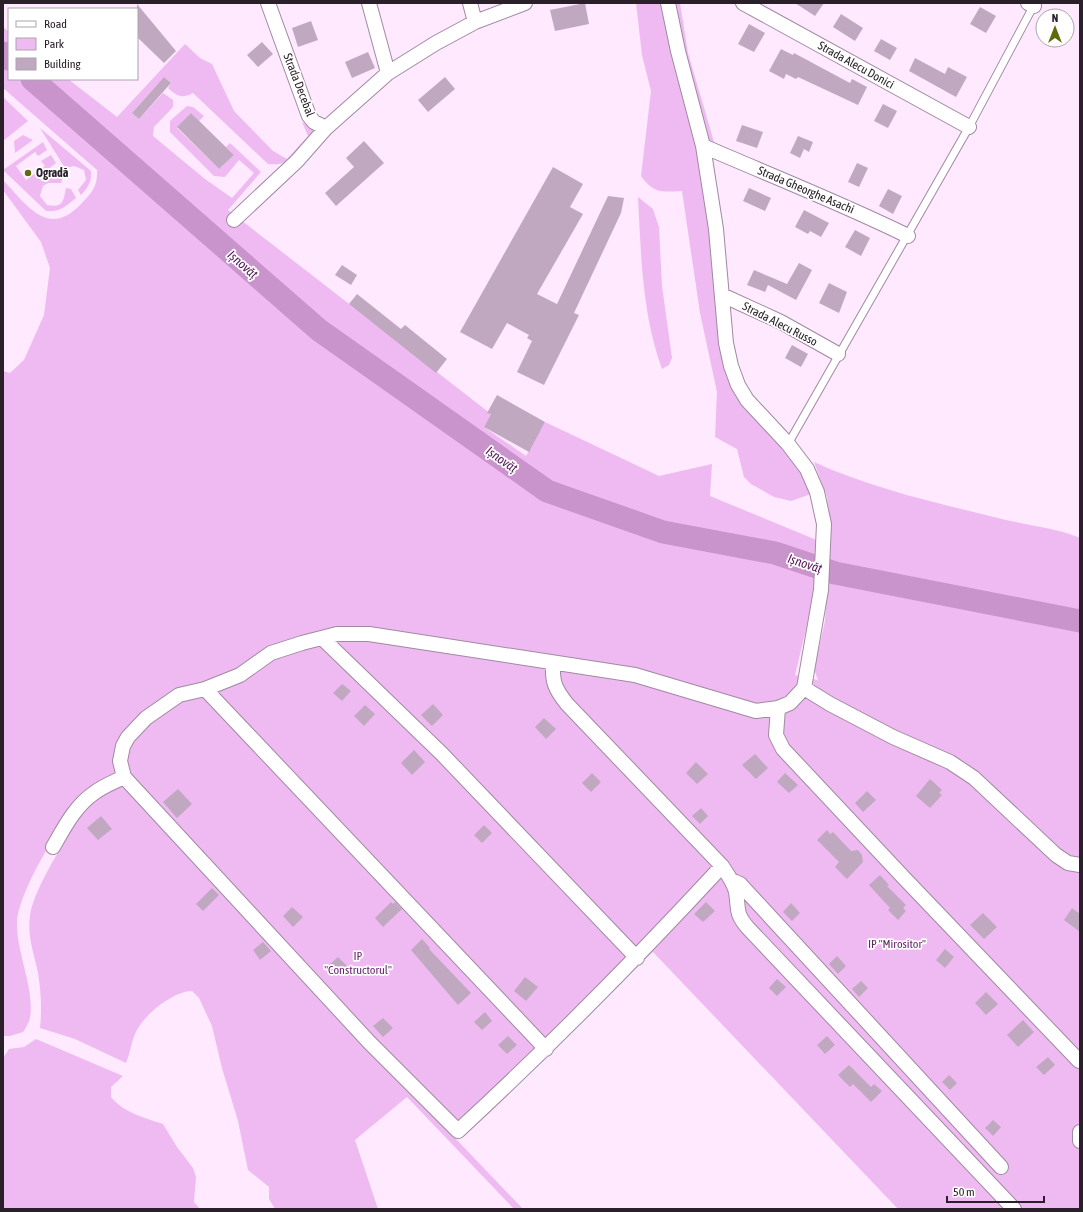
<svg xmlns="http://www.w3.org/2000/svg" width="1083" height="1212" font-family="'Asap Condensed',sans-serif">
<style>
.green{fill:#efbaf1}
.lines{fill:none;stroke-linecap:round;stroke-linejoin:round}
.river{stroke:#c993cb;stroke-width:23}
.building{fill:#c0a8c1}
.service-casing{stroke:#a089a1;stroke-width:9}
.minor-casing{stroke:#a089a1;stroke-width:16}
.service{stroke:#fff;stroke-width:7}
.minor{stroke:#fff;stroke-width:14}
.poi-dot{fill:#61690d;stroke:#fff;stroke-width:1.5}
.labels{text-anchor:middle;stroke-width:3.5;stroke-linejoin:round;paint-order:stroke}
.street-label{font-size:12px;fill:#292029;stroke:#fff}
.poi-label{font-size:12px;font-weight:bold;fill:#292029;stroke:#fff;text-anchor:start}
.park-label{font-size:12px;fill:#652569;stroke:#fff}
.water-label{font-size:13px;font-style:italic;fill:#55155a;stroke:#fff}
</style>
<rect width="100%" height="100%" fill="#fee9ff"/>
<path class="green" d="M636,3H661L682,92L692,122L704,183L731,386L742,406L772,437L803,474L811,494L791,501L774,497L751,484L744,477L737,449L715,437L717,392L700,313L682,191C662,192 654,194 641,176L651,91L642,55Z
M673,3H680L688,53L714,142L729,149L724,151L713,146L708,139Z
M3,27L9,32V79H68L117,117L185,44L200,58L212,64L234,111L273,151L287,159L308,136L302,122L313,129L312,134C298,151 292,167 268,164L193,93C181,99 177,96 168,88L171,83L164,77L132,113L139,119L163,93L173,100V107L154,127L153,136L205,179L232,198L254,173L239,160L225,177L214,176L170,132V121L187,106L193,107L204,116L199,121L191,113L177,128L219,169L234,155L226,147L230,143L261,172L228,210L491,414L484,427L526,456L545,422L659,476L712,464L710,496L819,541L815,592L795,675L818,680L814,669L825,621L830,522L827,497L814,462C875,490 942,504 1006,520C1031,526 1057,528 1080,538V1209H898L653,952L455,1138L523,1209H514L407,1097L355,1140L378,1209H275L269,1199V1187L248,1170L238,1121L222,1068L212,1026L199,998L192,991C173,991 142,1016 135,1034C131,1043 130,1054 126,1063L75,1039L40,1028C42,1009 41,992 38,973C34,953 27,936 30,916C32,898 48,870 57,854L49,846C38,864 18,901 17,922C16,952 35,989 30,1018C29,1022 26,1028 23,1032L10,1036H3V371L10,373L24,360L44,315L50,268L41,242L3,190V180C27,205 48,239 81,204C92,193 98,186 97,170L3,88Z
M3,97L28,121L3,141Z
M40,128L91,171C92,182 88,187 81,195L78,190L86,180L84,170L74,166L65,168Z
M23,135L33,140L15,153L14,141Z
M43,142L47,150L38,156L35,152L16,166L26,180L45,166L41,161L51,155L56,163L38,177L42,181L59,169L63,177L61,183H48L43,186L40,196L47,205C64,208 63,201 66,188L71,189L76,198C65,207 60,212 46,211L3,170Z
M638,197L653,209L659,227L662,286L672,358L669,365L662,369C642,314 641,255 638,197Z
M36,1039L123,1076L111,1087V1097C123,1112 144,1118 163,1124L177,1147L193,1168L196,1177L194,1202L200,1209H3V1058L9,1049L24,1047Z"/>
<g class="lines">
<path class="river" d="M3,53L9,59
M32,79L319,330L547,491L663,532L775,553L835,573L1080,621"/>
</g>
<path class="building" d="M585,3L589,24L555,31L550,10Z
M795,3H824L815,16Z
M137,4L176,51L164,63L137,37Z
M980,7L996,16L986,33L970,24Z
M841,14L863,28L855,41L833,27Z
M311,21L318,40L298,47L292,28Z
M749,24L765,33L754,52L738,44Z
M881,39L897,48L890,60L874,51Z
M262,42L273,54L258,67L247,55Z
M781,49L793,55L794,53L850,83L852,79L867,87L858,105L798,77L796,79L786,74L784,79L769,71Z
M368,52L375,68L352,78L345,62Z
M915,58L945,74L948,67L967,77L956,97L909,71Z
M164,77L171,83L139,119L132,113Z
M445,77L455,89L428,112L418,100Z
M883,104L897,111L888,128L874,121Z
M191,113L234,155L219,169L177,127Z
M742,125L763,132L757,148L736,141Z
M798,136L813,142L809,152L804,149L800,158L790,153Z
M364,141L384,163L336,206L325,193L354,167L346,158Z
M857,163L868,168L859,187L848,182Z
M553,167L583,184L570,207L583,214L537,294L557,304L608,196L624,198L621,213L574,313L579,315L544,385L517,372L532,341L527,338L529,335L507,323L492,349L460,332Z
M749,188L771,198L765,211L743,201Z
M888,189L902,196L893,214L879,206Z
M804,210L829,223L821,237L810,231L808,234L795,227Z
M855,230L870,238L861,256L845,247Z
M799,263L812,270L796,300L768,285L765,292L747,285L754,270L787,284Z
M342,265L357,275L351,285L335,275Z
M829,283L847,292L839,313L819,303Z
M357,294L401,329L405,325L447,359L436,373L349,304Z
M792,345L808,354L801,367L785,358Z
M497,395L545,422L529,452L484,427L491,414L487,413Z
M342,684L351,691L342,701L333,693Z
M433,704L443,715L432,726L421,715Z
M365,705L375,714L364,726L354,716Z
M544,718L556,729L546,739L535,727Z
M414,750L425,762L412,775L401,763Z
M755,754L768,768L756,779L742,765Z
M696,762L708,774L697,784L686,773Z
M592,773L601,782L591,792L582,783Z
M785,773L798,785L789,793L777,782Z
M930,779L942,790L939,793L942,795L930,808L916,796Z
M178,789L192,804L177,818L163,802Z
M867,791L876,800L863,812L855,803Z
M701,808L708,816L700,824L692,816Z
M101,816L112,829L98,840L87,828Z
M484,825L492,833L482,843L474,835Z
M827,830L830,834L833,832L851,851L858,850L862,855L863,862L847,879L835,867L839,862L817,840Z
M880,875L889,885L887,886L906,905L903,908L906,911L898,920L888,910L890,908L869,885Z
M212,888L219,895L203,911L196,904Z
M391,902L393,904L395,902L402,909L383,927L375,918Z
M706,902L715,911L703,922L694,914Z
M791,903L800,913L792,921L783,912Z
M292,907L303,917L293,927L283,916Z
M1072,908L1080,914V932L1064,920Z
M983,913L997,927L984,939L970,925Z
M422,939L430,948L429,949L471,993L458,1005L411,950Z
M263,942L271,951L260,960L253,950Z
M945,949L954,957L945,968L936,960Z
M837,956L846,966L838,974L829,964Z
M338,957L348,967L338,976L328,966Z
M525,977L538,987L526,1001L514,991Z
M777,979L786,987L777,996L769,988Z
M861,981L868,988L859,997L852,989Z
M986,992L998,1004L986,1015L975,1003Z
M485,1012L492,1021L482,1030L474,1022Z
M383,1018L393,1028L383,1037L373,1026Z
M1023,1020L1034,1032L1018,1047L1007,1035Z
M508,1036L517,1045L507,1054L498,1045Z
M827,1036L835,1045L825,1054L817,1045Z
M1048,1057L1055,1065L1044,1075L1036,1067Z
M849,1065L871,1087L874,1084L882,1091L871,1102L853,1084L850,1087L838,1075Z
M949,1075L957,1083L950,1090L942,1082Z
M993,1120L1001,1127L993,1136L985,1128Z"/>
<g class="lines">
<g class="service-casing">
<path id="service" d="M788,444L969,127L1034,5"/>
</g>
<g class="minor-casing">
<path id="minor" d="M268,3L309,116L314,122L326,128
M369,3L388,73
M470,3L475,22
M668,3L678,51L703,146L716,229L726,343L731,366L738,385L747,400L788,444L807,469L817,492L824,524L821,590L804,688L790,703L778,708L756,711L635,675L369,634H337L302,643L271,653L240,675L205,689L179,695L146,718L128,737L123,746L120,761L124,777L369,1042L458,1131C550,1046 637,958 722,866
M743,3L969,127
M1028,3L1034,6
M703,146C772,176 841,203 908,236
M234,220L297,161L326,128L388,73L436,43L475,22L525,3
M722,295L781,322L838,354
M322,638L442,754L637,958
M553,663C552,682 555,689 567,704L722,866C728,875 734,883 736,892C739,910 735,913 748,928L1014,1209
M804,688L830,704L893,737L950,762L974,778L1056,855L1068,863L1080,865
M205,689L546,1049
M778,708L776,735L783,749L905,879L1079,1061
M53,847C64,828 75,806 94,793C103,786 114,782 124,777
M731,880L740,884L1001,1167
M1080,1132V1141"/>
</g>
<use href="#service" class="service"/>
<use href="#minor" class="minor"/>
</g>
<circle class="poi-dot" cx="28" cy="173" r="4"/>
<g class="labels">
<g class="street-label">
<text transform="translate(856 65) rotate(29)" y="4">Strada Alecu Donici</text>
<text transform="translate(299 85) rotate(69)" y="4">Strada Decebal</text>
<text transform="translate(806 190) rotate(23)" y="4">Strada Gheorghe Asachi</text>
<text transform="translate(780 324) rotate(27)" y="4">Strada Alecu Russo</text>
</g>
<g class="poi-label">
<text x="36" y="177">Ogradă</text>
</g>
<g class="park-label">
<text x="897" y="948">IP "Mirositor"</text>
<text x="358" y="960">IP<tspan x="358" dy="14">"Constructorul"</tspan></text>
</g>
<g class="water-label">
<text transform="translate(243 264) rotate(41)" y="5">Ișnovăț</text>
<text transform="translate(502 459) rotate(35)" y="5">Ișnovăț</text>
<text transform="translate(805 563) rotate(18)" y="5">Ișnovăț</text>
</g>
</g>
<rect width="1083" height="1212" fill="none" stroke="#292029" stroke-width="8"/>
<rect x="8" y="8" width="130" height="72" fill="#ffffff" stroke="#a9a6a9"/>
<rect x="16" y="21" width="20" height="6" fill="#ffffff" stroke="#a9a6a9"/>
<text x="44" y="28" font-size="12" fill="#292029">Road</text>
<rect x="16" y="38" width="20" height="12" fill="#efbaf1" stroke="#a9a6a9"/>
<text x="44" y="48" font-size="12" fill="#292029">Park</text>
<rect x="16" y="58" width="20" height="12" fill="#c0a8c1" stroke="#a9a6a9"/>
<text x="44" y="68" font-size="12" fill="#292029">Building</text>
<g transform="translate(1055 28)"><circle r="19" fill="#ffffff" stroke="#a9a6a9"/>
<path d="M0-3L7 15L0 10L-7 15Z" fill="#61690d"/>
<text y="-6" font-size="11" font-weight="bold" text-anchor="middle" fill="#292029">N</text>
</g>
<path d="M947 1196v6h97v-6" fill="none" stroke="#292029" stroke-width="2"/>
<text x="953" y="1196" font-size="12" fill="#292029" stroke="#ffffff" stroke-width="3" paint-order="stroke">50 m</text>
</svg>
